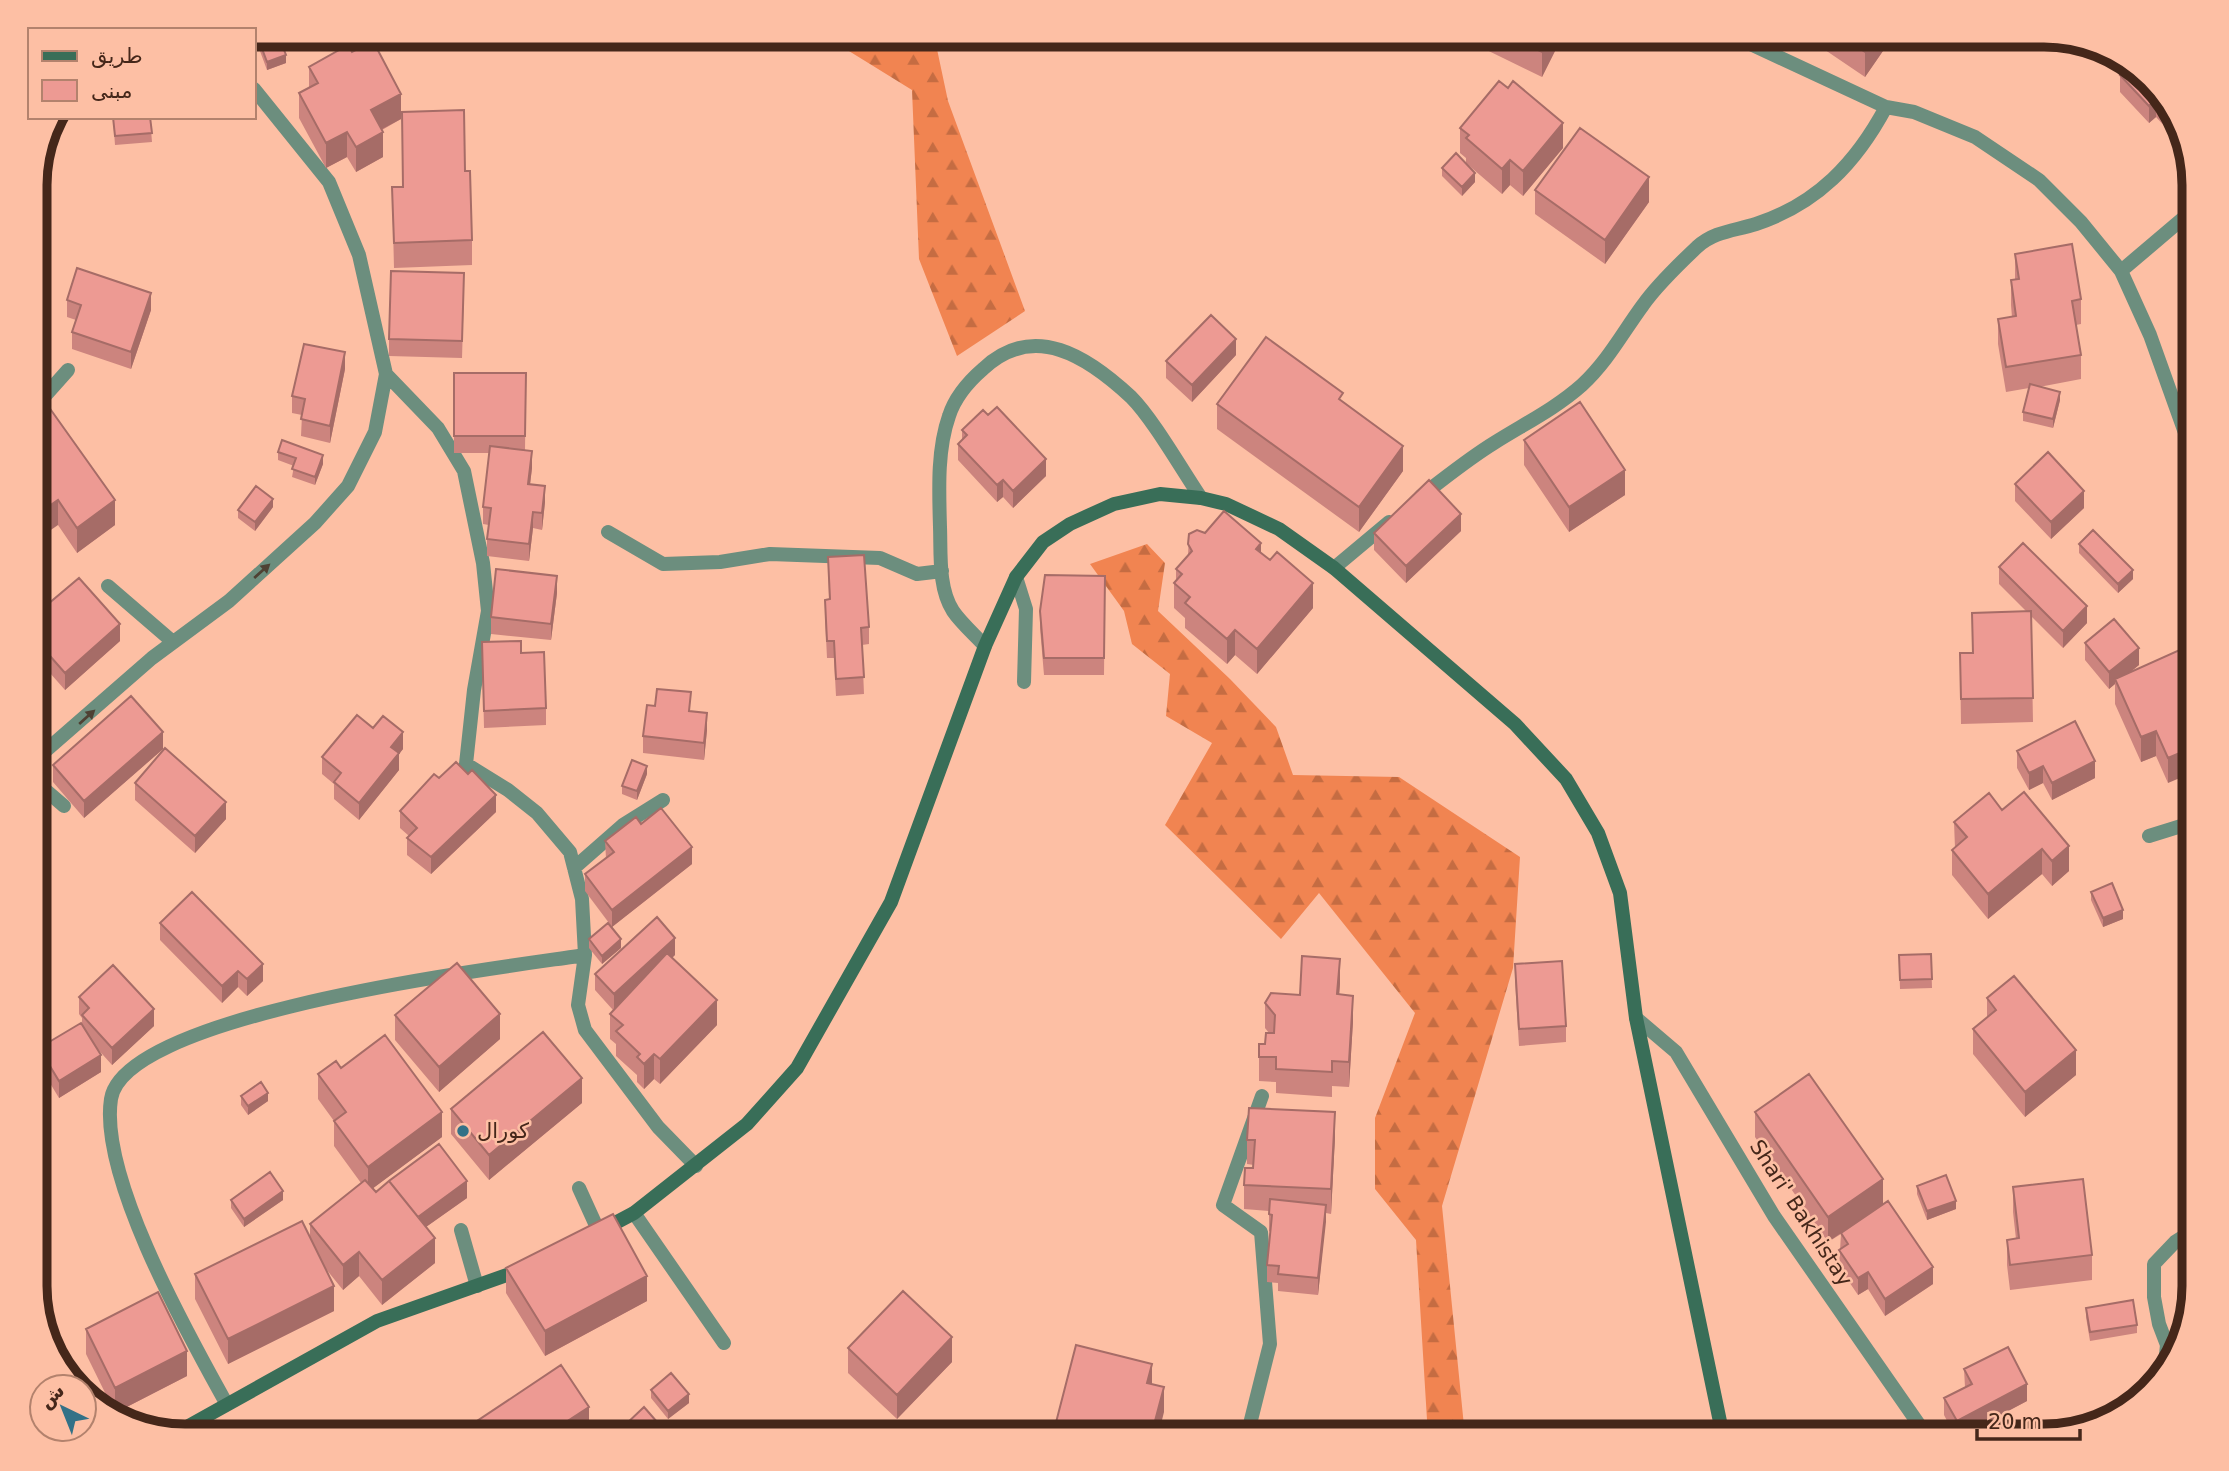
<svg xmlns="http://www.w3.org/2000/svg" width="2229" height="1471" font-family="'DejaVu Sans',Cairo,sans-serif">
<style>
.forest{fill:url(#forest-firs)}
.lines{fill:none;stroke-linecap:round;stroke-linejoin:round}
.street{stroke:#6c8e7e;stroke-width:14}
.secondary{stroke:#396e58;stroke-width:14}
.wall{fill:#cc847e}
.shaded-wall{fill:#a66c67}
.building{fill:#ed9a93;stroke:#a66c67;stroke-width:2}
.oneway{fill:#4f4133}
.poi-dot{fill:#337187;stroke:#fdbfa4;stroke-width:2.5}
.labels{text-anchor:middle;stroke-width:5;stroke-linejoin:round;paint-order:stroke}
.poi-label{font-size:21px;fill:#45271a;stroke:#fdbfa4;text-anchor:start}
.street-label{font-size:21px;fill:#45271a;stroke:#fdbfa4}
.rim{fill:none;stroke:#45271a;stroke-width:9}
</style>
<defs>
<pattern id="forest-firs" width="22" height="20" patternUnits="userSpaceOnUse" patternTransform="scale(1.75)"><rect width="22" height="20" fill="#f18451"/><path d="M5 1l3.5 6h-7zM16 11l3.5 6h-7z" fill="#c56c42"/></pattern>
</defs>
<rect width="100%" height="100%" fill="#fdbfa4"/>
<path class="forest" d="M823,35H934L948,101L1025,311L957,356L919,259L912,90Z
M1147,544L1165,563L1158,611L1230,679L1276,727L1293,775L1399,777L1520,857L1513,968L1442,1206L1465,1436H1428L1416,1240L1375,1189V1118L1415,1013L1319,893L1281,939L1165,825L1212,743L1166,716L1170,674L1132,644L1124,611L1090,564Z"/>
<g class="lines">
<path class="street" d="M1731,35L1886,107L1914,112L1975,137L2039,180L2081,222L2121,271L2150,335L2194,458
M2121,271L2194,209
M386,374L438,428L464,471L483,563L488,611L474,690L466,764L508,790L537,813L570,852L582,899L585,955L578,1005L585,1030L658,1127L696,1166
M35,407L68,370
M1421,496C1445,478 1468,459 1494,443C1524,424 1555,409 1582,385C1608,361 1623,332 1643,305C1657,285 1679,264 1697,247C1715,231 1734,231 1756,224C1817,204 1856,163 1886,107
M608,532L663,564L720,562L770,554L880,558L917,574L942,571
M1334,568L1389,522
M1016,577L1026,609L1024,682
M108,586L173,642
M985,646C975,635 961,623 953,611C938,588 941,553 940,527C939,491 937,450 949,416C955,397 968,382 983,369C1034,321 1088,357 1131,397C1153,419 1182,470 1201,498
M35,760L152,658L229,601L315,523L348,486L375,432L386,374L359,255L329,182L254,89
M35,781L64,806
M2149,836L2194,822
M574,868L623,825L663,800
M1636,1018L1676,1052L1774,1216L1927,1436
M579,1188L599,1232
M634,1213L724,1343
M461,1230L477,1286
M2164,1374L2167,1345L2159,1324L2154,1297V1264L2175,1242L2194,1230
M226,1403C188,1334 99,1177 111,1099C124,1012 507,967 585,955
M2103,1422L2126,1407
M1247,1436L1270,1344L1261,1232L1223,1205L1262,1096"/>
<path class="secondary" d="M602,1230L634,1213L747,1124L797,1068L891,902L985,646L1016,577L1043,542L1070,524L1114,504L1160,494L1201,498L1226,504L1279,529L1334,568L1515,724L1566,779L1598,833L1620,893L1636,1018L1723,1436
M176,1433L377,1321L521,1270"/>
</g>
<path class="wall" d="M257,35L286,63L267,70L257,43Z
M1456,35H1563L1542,77Z
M1803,35H1894L1865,77Z
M352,52L401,119L382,130L383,157L356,172L347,157L326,168L299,118V93L309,88V67Z
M2132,65L2178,118L2183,138L2179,142L2156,117L2149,123L2120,92V75Z
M113,117H150L152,142L115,145Z
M1460,128L1563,148L1523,196L1510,185L1502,194L1466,163V158L1460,153Z
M1442,168L1475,182L1462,196L1442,176Z
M465,171L472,240V265L394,268L392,187H403Z
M1535,190L1649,202L1605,264L1535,214Z
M2015,254L2081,299V324L2076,325L2081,355V379L2039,387L2060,400L2053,428L2023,421V412L2029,388L2006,392L1998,344V319L2012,317L2011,305V280H2015Z
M464,290L462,358L389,356V339Z
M67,300L151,310L131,369L72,349V332L76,320L67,317Z
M1236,355L1192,402L1166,378V361Z
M345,369L330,443L301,436L302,415L292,413V396Z
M454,373H526L525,450L532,468L530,484L545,502L542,530L533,528L529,561L487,556V539L489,525L483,524V507L489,453H454Z
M1217,404L1403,471L1359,532L1217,429Z
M35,411L115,525L77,553L58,525Z
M962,430L1046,476L1013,508L1003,497L997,502L958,460V444L962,440Z
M1524,440L1625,495L1569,532L1524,465Z
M278,452L323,464L315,485L292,477L294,466L278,460Z
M2015,484L2084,508L2051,539L2015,501Z
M273,507L255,531L238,518V510Z
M1461,531L1406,583L1374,550V533Z
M1189,534L1261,553L1313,608L1257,674L1235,655L1227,664L1185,628V618L1174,608V583L1176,580V569L1188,555Z
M2079,544L2133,579L2118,593L2079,553Z
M828,557L869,627V644L862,645L864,694L836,696L834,658H827L825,617V600H829Z
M1999,567L2087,623L2063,648L2031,616L2033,722L1961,724L1960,653H1973L2026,611L1999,584Z
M1105,576L1104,675H1044L1040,628V611Z
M557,593L551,640L491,634V617Z
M35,615L120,641L65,690L35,656Z
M482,642L521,653L546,708V725L484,728Z
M2085,643L2139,665L2130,672L2184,648L2168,783L2156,756L2141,762L2115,704V684L2109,689L2085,660Z
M691,711L707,730L704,760L643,753V736Z
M373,728L403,749L399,754V770L359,820L334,799V784L322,774V757Z
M163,749L84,818L53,782V765Z
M2017,751L2095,778L2052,800L2043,783L2029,790L2017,768Z
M468,774L496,812L431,874L407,855V838L409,836L400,828V811L439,778Z
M647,774L637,800L622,794V786Z
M135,783L226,819L195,853L135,800Z
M2002,810L2069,871L2052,886L2042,874L1988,919L1952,875V850L1955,848L1954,822Z
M641,824L692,864L612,927L585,891V874L606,858L605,841Z
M2091,892L2123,919L2103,927L2091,900Z
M160,923L263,981L247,996L238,987L222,1003L160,940Z
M589,939L621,948L602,964L589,948Z
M1931,954L1932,988L1900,989L1899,955Z
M675,955L672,958L717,1025L660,1084L654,1079L644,1089L637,1082V1075L616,1056V1044L610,1039V1014L613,1010L595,990V974Z
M1515,964L1566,1026V1042L1519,1046L1515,981Z
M1340,984L1339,995L1353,1021L1349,1087L1332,1086V1097L1276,1093V1082L1259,1081V1057L1269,1033L1265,1028V1003Z
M79,997L154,1026L112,1065L95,1046L101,1072L59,1098L39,1065V1048L82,1024V1018L79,1014Z
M1987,998L2076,1075L2025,1117L1973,1054V1029L1987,1018Z
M395,1015L500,1039L439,1092L395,1040Z
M341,1068L442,1137L373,1188L376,1192L467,1198L426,1227L435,1263L382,1305L359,1276L343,1290L326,1269L334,1311L228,1364L195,1299V1274L310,1236V1224L361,1183L334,1146V1121L318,1099V1074Z
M241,1096L268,1101L248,1115L241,1105Z
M582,1103L489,1180L451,1134V1109Z
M1755,1112L1883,1204L1933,1284L1885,1316L1868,1289L1858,1295L1839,1267L1841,1234L1828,1242L1755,1137Z
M1335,1137L1331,1214L1326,1213L1318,1295L1278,1291V1283L1267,1282V1265L1271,1232L1269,1231V1211L1244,1209V1185L1253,1168L1254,1165L1247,1164V1140Z
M1917,1186L1956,1209L1927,1220L1917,1194Z
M2013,1187L2092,1255V1280L2010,1290L2007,1265V1240L2016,1239L2013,1212Z
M231,1200H283L244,1227L231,1208Z
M506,1268L647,1301L545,1356L506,1293Z
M2086,1308L2137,1325V1333L2090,1341L2086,1317Z
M86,1329L187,1376L115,1413L86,1354Z
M848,1348L952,1362L897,1419L848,1373Z
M1964,1369L2027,1401L1961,1436H1955L1944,1415V1398L1965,1387Z
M651,1390L689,1403L668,1419L651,1398Z
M625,1425L664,1436H627L625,1434Z"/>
<path class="shaded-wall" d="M1550,35H1563L1542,77V52Z
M1877,35H1894L1865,77V52Z
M286,55V63L267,70V62Z
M401,94V119L371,135V110Z
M2156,100V117L2149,123V106Z
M1563,123V148L1523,196V171Z
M2180,124L2183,138L2179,142V125Z
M347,132V157L326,168V143Z
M383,132V157L356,172V147Z
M1510,160V185L1502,194V169Z
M1475,173V182L1462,196V187Z
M1649,177V202L1605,264V240Z
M151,293V310L131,369V352Z
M1236,339V355L1192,402V385Z
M345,352V369L330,443V426Z
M2060,392V400L2053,428V419Z
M1403,446V471L1359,532V507Z
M532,451V468L528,501V484Z
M323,455V464L315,485V477Z
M1046,459V476L1013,508V491Z
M1625,470V495L1569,532V507Z
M1003,480V497L997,502V485Z
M545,486V502L542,530V513Z
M2084,491V508L2051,539V522Z
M273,499V507L255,531V522Z
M58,500V525L35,541V516Z
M115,500V525L77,553V528Z
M533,512V528L529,561V544Z
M1461,514V531L1406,583V566Z
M1261,543V567L1256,549Z
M2133,570V579L2118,593V584Z
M557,576V593L551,640V624Z
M1313,583V608L1257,674V649Z
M2087,606V623L2063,648V631Z
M120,624V641L65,690V673Z
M1235,630V655L1227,664V639Z
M2139,648V665L2117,683L2115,679V684L2109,689V672Z
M707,713V730L704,760V743Z
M2156,731V756L2141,762V737Z
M163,732V749L84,818V801Z
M403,732V749L399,754V770L359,820V803L391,747Z
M2194,747V772L2168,783V758Z
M2095,761V778L2052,800V783Z
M647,766V774L637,800V791Z
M2043,766V783L2029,790V773Z
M496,795V812L431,874V857Z
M226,802V819L195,853V836Z
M2069,846V871L2052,886V861Z
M692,847V864L612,927V910Z
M2042,849V874L1988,919V894Z
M2123,910V919L2103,927V918Z
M675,938V955L614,1011V994Z
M621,939V948L602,964V956Z
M1340,959V984L1337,1019V994Z
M263,964V981L247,996V979Z
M238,971V987L222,1003V986Z
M1353,996V1021L1349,1087V1062Z
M717,1000V1025L660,1084V1059Z
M154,1009V1026L112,1065V1048Z
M500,1014V1039L439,1092V1067Z
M2076,1050V1075L2025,1117V1092Z
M654,1054V1079L644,1089V1064Z
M101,1055V1072L59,1098V1081Z
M582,1078V1103L489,1180V1155Z
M43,1088V1096L35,1101V1092Z
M268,1093V1101L248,1115V1106Z
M442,1112V1137L368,1192V1167Z
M1335,1112V1137L1331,1214V1189Z
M1883,1179V1204L1828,1242V1217Z
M467,1181V1198L416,1234V1218Z
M283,1191V1200L244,1227V1219Z
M1956,1201V1209L1927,1220V1211Z
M1326,1205V1222L1318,1295V1278Z
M435,1238V1263L382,1305V1280Z
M359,1252V1276L343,1290V1265Z
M1933,1267V1284L1885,1316V1299Z
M1868,1272V1289L1858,1295V1278Z
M647,1276V1301L545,1356V1331Z
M334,1286V1311L228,1364V1339Z
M952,1337V1362L897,1419V1395Z
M187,1351V1376L115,1413V1388Z
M1152,1364V1389L1147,1383Z
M2027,1384V1401L1961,1436H1957V1421Z
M1164,1387V1412L1158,1436H1151Z
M689,1394V1403L668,1419V1411Z
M589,1407V1432L583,1436H566V1422Z
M664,1430V1436H657Z"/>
<path class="building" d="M257,35H278L286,55L267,62Z
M1507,35H1550L1542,52Z
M1839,35H1877L1865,52Z
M373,41L401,94L371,110L383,132L356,147L347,132L326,143L299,93L318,83L309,67L348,45L352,52Z
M2132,65L2178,118L2179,125L2156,100L2149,106L2120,75Z
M1499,81L1508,88L1513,81L1563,123L1523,171L1510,160L1502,169L1466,138L1469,135L1460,128Z
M464,110L465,171H470L472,240L394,243L392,187H403L402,112Z
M113,117H150L152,133L115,136Z
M1580,128L1649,177L1605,240L1535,190Z
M1456,153L1475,173L1462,187L1442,168Z
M2072,244L2081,299L2072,301L2081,355L2006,367L1998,319L2016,316L2011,280L2019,279L2015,254Z
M77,268L151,293L131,352L72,332L81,305L67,300Z
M391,271L464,273L462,341L389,339Z
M1211,315L1236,339L1192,385L1166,361Z
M1266,337L1343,393L1339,399L1403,446L1359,507L1217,404Z
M304,344L345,352L330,426L301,419L305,399L292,396Z
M454,373H526L525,436H454Z
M2030,384L2060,392L2053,419L2023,412Z
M1580,402L1625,470L1569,507L1524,440Z
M46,403L115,500L77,528L58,500L35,516V411Z
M997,407L1046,459L1013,491L1003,480L997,485L958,444L967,435L962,430L983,410L988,415Z
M282,440L323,455L315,477L292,469L296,458L278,452Z
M490,446L532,451L528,484L545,486L542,513L533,512L529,544L487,539L491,508L483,507Z
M2048,452L2084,491L2051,522L2015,484Z
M1429,480L1461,514L1406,566L1374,533Z
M256,486L273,499L255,522L238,510Z
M1224,511L1261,543L1256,549L1270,560L1277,552L1313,583L1257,649L1235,630L1227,639L1185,603L1190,597L1174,583L1182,574L1176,569L1192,551L1188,544L1189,534L1197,530L1205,533Z
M2093,530L2133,570L2118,584L2079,544Z
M2023,543L2087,606L2063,631L1999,567Z
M864,555L869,627L861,628L864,677L836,679L834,641H827L825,600L830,599L828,557Z
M496,569L557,576L551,624L491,617Z
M1045,575L1105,576L1104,658H1044L1040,611Z
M79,578L120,624L65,673L35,639V615Z
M2031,611L2033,698L1961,699L1960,653H1973L1972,613Z
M2114,619L2139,648L2109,672L2085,643Z
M521,641V653L544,652L546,708L484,711L482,642Z
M2184,648L2194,670V747L2168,758L2156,731L2141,737L2115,679Z
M657,689L691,692L689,711L707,713L704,743L643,736L647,705L655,706Z
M131,696L163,732L84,801L53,765Z
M357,715L373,728L383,716L403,732L391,747L399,753L359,803L334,782L341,773L322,757Z
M2075,721L2095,761L2052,783L2043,766L2029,773L2017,751Z
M165,748L226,802L195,836L135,783Z
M632,760L647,766L637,791L622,786Z
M456,762L468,774L472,770L496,795L431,857L407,838L417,828L400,811L434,774L439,778Z
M2024,792L2069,846L2052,861L2042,849L1988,894L1952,850L1967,837L1954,822L1989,793L2002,810Z
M661,808L692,847L612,910L585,874L614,852L605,841L636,817L641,824Z
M2112,883L2123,910L2103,918L2091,892Z
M192,892L263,964L247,979L238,971L222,986L160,923Z
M657,917L675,938L614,994L595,974Z
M608,923L621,939L602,956L589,939Z
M667,953L717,1000L660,1059L654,1054L644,1064L637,1057L640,1054L616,1031L623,1025L610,1014Z
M1931,954L1932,979L1900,980L1899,955Z
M1302,956L1340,959L1337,994L1353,996L1349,1062L1332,1061V1072L1276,1069V1057H1259V1044H1265L1266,1033H1274L1275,1015L1265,1003L1271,993L1300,995Z
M1562,961L1566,1026L1519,1029L1515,964Z
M457,963L500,1014L439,1067L395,1015Z
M113,965L154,1009L112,1048L82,1015L89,1008L79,997Z
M2014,976L2076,1050L2025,1092L1973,1029L1996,1010L1987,998Z
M81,1023L101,1055L59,1081L39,1048Z
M543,1032L582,1078L489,1155L451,1109Z
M385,1035L442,1112L368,1167L334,1121L346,1112L318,1074L336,1061L341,1068Z
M35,1072L43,1088L35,1092Z
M1809,1074L1883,1179L1828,1217L1755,1112Z
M261,1082L268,1093L248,1106L241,1096Z
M1249,1108L1335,1112L1331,1189L1244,1185L1245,1168H1253L1255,1140H1247Z
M439,1144L467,1181L418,1217L389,1181Z
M270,1172L283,1191L244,1219L231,1200Z
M1946,1175L1956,1201L1927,1211L1917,1186Z
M2083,1179L2092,1255L2010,1265L2007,1240L2019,1238L2013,1187Z
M365,1180L376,1192L389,1181L435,1238L382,1280L359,1252L343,1265L310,1224Z
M1270,1199L1326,1205L1318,1278L1278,1274L1279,1266L1267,1265L1272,1215L1269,1214Z
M1888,1201L1933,1267L1885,1299L1868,1272L1858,1278L1839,1250L1848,1244L1841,1233Z
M613,1214L647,1276L545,1331L506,1268Z
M302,1221L334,1286L228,1339L195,1274Z
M903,1291L952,1337L897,1395L848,1348Z
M158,1292L187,1351L115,1388L86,1329Z
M2133,1300L2137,1325L2090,1332L2086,1308Z
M1076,1345L1152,1364L1147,1383L1164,1387L1151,1436H1141L1131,1433L1130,1436H1059L1053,1434Z
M2008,1347L2027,1384L1957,1421L1944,1398L1972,1384L1964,1369Z
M561,1365L589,1407L566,1422L575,1436H457L456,1435Z
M671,1373L689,1394L668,1411L651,1390Z
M2150,1386L2124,1409L2121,1404Z
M644,1407L664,1430L657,1436H634L625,1425Z"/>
<defs><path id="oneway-solid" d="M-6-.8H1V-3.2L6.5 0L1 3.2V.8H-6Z" transform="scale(1.75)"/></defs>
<g class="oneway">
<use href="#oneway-solid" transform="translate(262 571) rotate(-42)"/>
<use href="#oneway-solid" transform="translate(87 717) rotate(-42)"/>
</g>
<circle class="poi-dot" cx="463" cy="1131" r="7"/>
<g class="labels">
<g class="poi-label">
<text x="477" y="1138">كورال</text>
</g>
<g class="street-label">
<text transform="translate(1801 1213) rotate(57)" y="7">Shari' Bakhistay</text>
</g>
</g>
<path d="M0 0H2229V1471H0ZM185 47H2044A138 138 0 0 1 2182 185V1286A138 138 0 0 1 2044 1424H185A138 138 0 0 1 47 1286V185A138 138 0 0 1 185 47Z" fill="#fdbfa4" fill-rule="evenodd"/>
<path class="rim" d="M185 47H2044A138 138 0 0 1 2182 185V1286A138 138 0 0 1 2044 1424H185A138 138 0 0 1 47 1286V185A138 138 0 0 1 185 47Z"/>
<rect x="28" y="28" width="228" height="91" fill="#fdbfa4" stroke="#b3826d" stroke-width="2"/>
<rect x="42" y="51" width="35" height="10" fill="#396e58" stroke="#b3826d" stroke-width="2"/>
<text x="91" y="63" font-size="21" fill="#45271a">طريق</text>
<rect x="42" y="80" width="35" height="21" fill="#ed9a93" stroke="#b3826d" stroke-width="2"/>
<text x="91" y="98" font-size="21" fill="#45271a">مبنى</text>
<g transform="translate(63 1408) rotate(317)"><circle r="33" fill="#fdbfa4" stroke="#b3826d" stroke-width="2"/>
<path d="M0-5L12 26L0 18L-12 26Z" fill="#337187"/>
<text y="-10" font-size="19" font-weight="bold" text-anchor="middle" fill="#45271a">ش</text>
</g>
<path d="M1977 1429v10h103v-10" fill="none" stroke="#45271a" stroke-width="3.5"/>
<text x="1988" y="1429" font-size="21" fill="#45271a" stroke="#fdbfa4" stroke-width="5" paint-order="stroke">20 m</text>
</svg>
